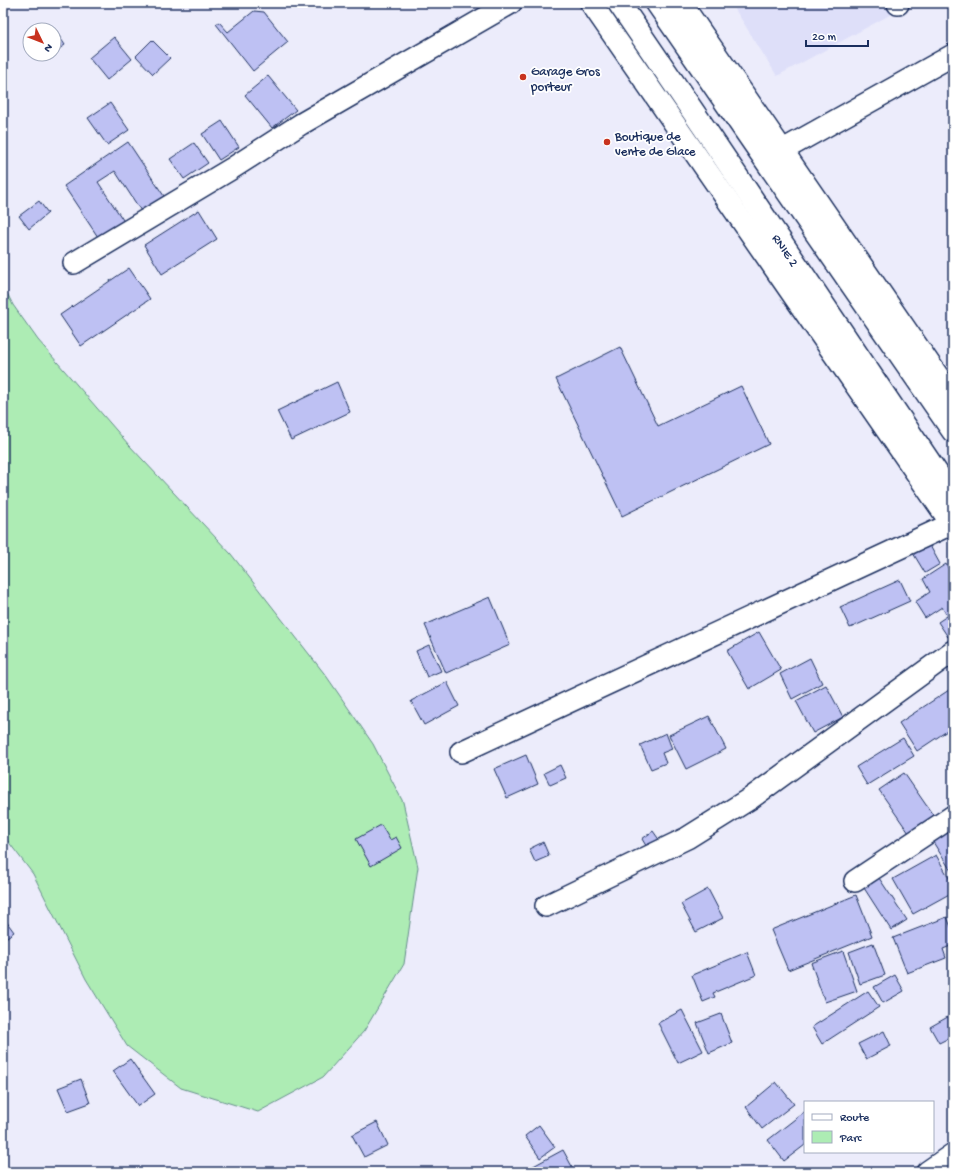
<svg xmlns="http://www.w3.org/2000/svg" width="956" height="1175" font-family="'Gochi Hand',sans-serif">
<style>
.built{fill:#dedff9}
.green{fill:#adecb4;stroke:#648e89}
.building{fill:#bec1f3;stroke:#1b2f5e}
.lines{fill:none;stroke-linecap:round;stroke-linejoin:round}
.minor-casing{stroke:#1b2f5e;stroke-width:24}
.highway-casing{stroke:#1b2f5e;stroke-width:25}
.minor{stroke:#fff;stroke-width:21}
.highway{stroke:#fff;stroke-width:22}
.poi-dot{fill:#c8321e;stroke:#fff;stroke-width:1.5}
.labels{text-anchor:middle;stroke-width:3.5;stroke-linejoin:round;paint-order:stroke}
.poi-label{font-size:13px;fill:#1b2f5e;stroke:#fff;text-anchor:start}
.street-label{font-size:13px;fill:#1b2f5e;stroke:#fff}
</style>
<rect width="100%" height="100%" fill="#ececfb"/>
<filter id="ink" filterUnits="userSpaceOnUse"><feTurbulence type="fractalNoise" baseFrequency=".025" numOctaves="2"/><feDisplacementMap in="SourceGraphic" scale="8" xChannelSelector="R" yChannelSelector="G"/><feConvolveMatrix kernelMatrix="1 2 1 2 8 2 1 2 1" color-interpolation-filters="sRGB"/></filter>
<g filter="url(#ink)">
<path class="built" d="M731,3H912L777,76Z"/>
<path class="green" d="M3,285L13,305L38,340L129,445L231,554L327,677L373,744L403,802L418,867L404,964L364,1031L323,1077L258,1112L181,1088L127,1046L86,979L33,874L7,840L3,838Z"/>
<path class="building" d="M254,11L264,12L288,42L253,71L216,24L219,22L228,32Z
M57,33L65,45L54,52V36Z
M114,37L132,59L107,80L89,58Z
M152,40L170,58L153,74L136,56Z
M268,76L296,110L272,128L245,95Z
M110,103L129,130L107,145L88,118Z
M222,121L239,147L219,160L202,134Z
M128,142L164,196L141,211L115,171L98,182L125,223L100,240L64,186Z
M194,143L208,163L184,179L170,159Z
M39,201L48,213L29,229L19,216Z
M199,210L217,239L162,274L144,245Z
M129,268L150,299L81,346L60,315Z
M620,347L658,426L741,386L769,444L622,516L556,379Z
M337,382L350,412L291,440L277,411Z
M929,544L940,564L925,573L913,553Z
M946,564L953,576V610L946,614L942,607L925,618L915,602L930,592L923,579Z
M900,580L910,601L850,628L840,607Z
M490,597L510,645L446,673L425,625Z
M953,612V634L948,637L938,622Z
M759,632L781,670L749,689L727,651Z
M429,645L441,671L427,677L416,651Z
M810,658L822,683L792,699L780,674Z
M447,682L459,706L424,725L411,701Z
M826,685L843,717L813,733L796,701Z
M949,690L953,696V727L917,751L899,723Z
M709,716L726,749L686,769L669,735Z
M666,733L672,749L662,753L666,763L651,769L640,745Z
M903,738L914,756L867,785L856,767Z
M526,755L538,784L507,798L494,769Z
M560,765L566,778L550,785L544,773Z
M904,773L935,818L911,836L879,790Z
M381,825L390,840L396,837L402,848L371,866L356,839Z
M953,829V874L933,842Z
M653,831L660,841L648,849L642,839Z
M543,842L549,856L535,862L529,849Z
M936,855L953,885V892L913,914L893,879Z
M879,878L907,920L891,930L864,888Z
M708,889L723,918L696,932L681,904Z
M856,895L872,936L788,970L771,930Z
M3,917L14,932L3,940Z
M947,917L953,932V945L943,949L946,958L907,973L893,938Z
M873,943L885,975L860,984L849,952Z
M843,951L857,991L825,1002L811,963Z
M747,952L756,975L713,993L715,997L703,1002L692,975Z
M895,975L904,991L883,1003L874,987Z
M868,991L879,1007L822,1044L812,1027Z
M682,1010L703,1051L678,1063L658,1023Z
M721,1014L732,1043L709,1053L697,1023Z
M953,1014V1036L939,1043L930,1027Z
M884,1031L891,1046L866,1059L858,1044Z
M130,1059L155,1094L138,1106L113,1071Z
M81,1079L90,1103L68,1111L58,1088Z
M776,1082L794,1104L762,1129L746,1107Z
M804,1112L805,1113V1145L784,1161L768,1140Z
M377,1122L388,1145L364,1157L352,1135Z
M539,1125L555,1147L540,1158L525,1136Z
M563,1150L575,1172H526V1170Z"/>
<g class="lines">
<g class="minor-casing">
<path id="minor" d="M591,3L953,526
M681,3L953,398
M898,3V4
M783,150L953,55
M74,263L231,169L301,124L511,3
M461,752L951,524
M855,881L953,816
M546,906L687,838L751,798L953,651
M927,1172L953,1154"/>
</g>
<g class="highway-casing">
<g id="highway">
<path id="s1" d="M619,3L705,129L953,497"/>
<path d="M657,3L953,431"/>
</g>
</g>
<use href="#minor" class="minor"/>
<use href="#highway" class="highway"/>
</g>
</g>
<g class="poi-dot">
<circle cx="523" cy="77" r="4"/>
<circle cx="607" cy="142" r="4"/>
</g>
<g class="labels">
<g class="poi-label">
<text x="531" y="75">Garage Gros<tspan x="531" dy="15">porteur</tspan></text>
<text x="615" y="140">Boutique de<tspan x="615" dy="15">vente de Glace</tspan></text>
</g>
<g class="street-label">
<text dy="5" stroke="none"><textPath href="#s1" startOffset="298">RNIE 2</textPath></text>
</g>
</g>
<rect width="956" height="1175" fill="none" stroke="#fff" stroke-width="16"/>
<rect x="8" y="8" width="940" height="1159" fill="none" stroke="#1b2f5e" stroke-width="1.5" filter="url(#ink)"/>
<rect x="804" y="1101" width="130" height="52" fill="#ffffff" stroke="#a4acbf"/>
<rect x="812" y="1114" width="20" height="6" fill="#ffffff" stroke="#a4acbf"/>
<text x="840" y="1121" font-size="12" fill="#1b2f5e">Route</text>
<rect x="812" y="1131" width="20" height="12" fill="#adecb4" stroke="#a4acbf"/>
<text x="840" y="1141" font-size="12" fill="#1b2f5e">Parc</text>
<g transform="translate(42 42) rotate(133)"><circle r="19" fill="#ffffff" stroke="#a4acbf"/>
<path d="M0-3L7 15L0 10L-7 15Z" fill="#c8321e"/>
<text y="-6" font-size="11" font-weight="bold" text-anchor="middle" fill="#1b2f5e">N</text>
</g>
<path d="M806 40v6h62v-6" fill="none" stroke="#1b2f5e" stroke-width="2"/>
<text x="812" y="40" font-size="12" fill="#1b2f5e" stroke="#ffffff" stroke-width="3" paint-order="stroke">20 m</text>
</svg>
